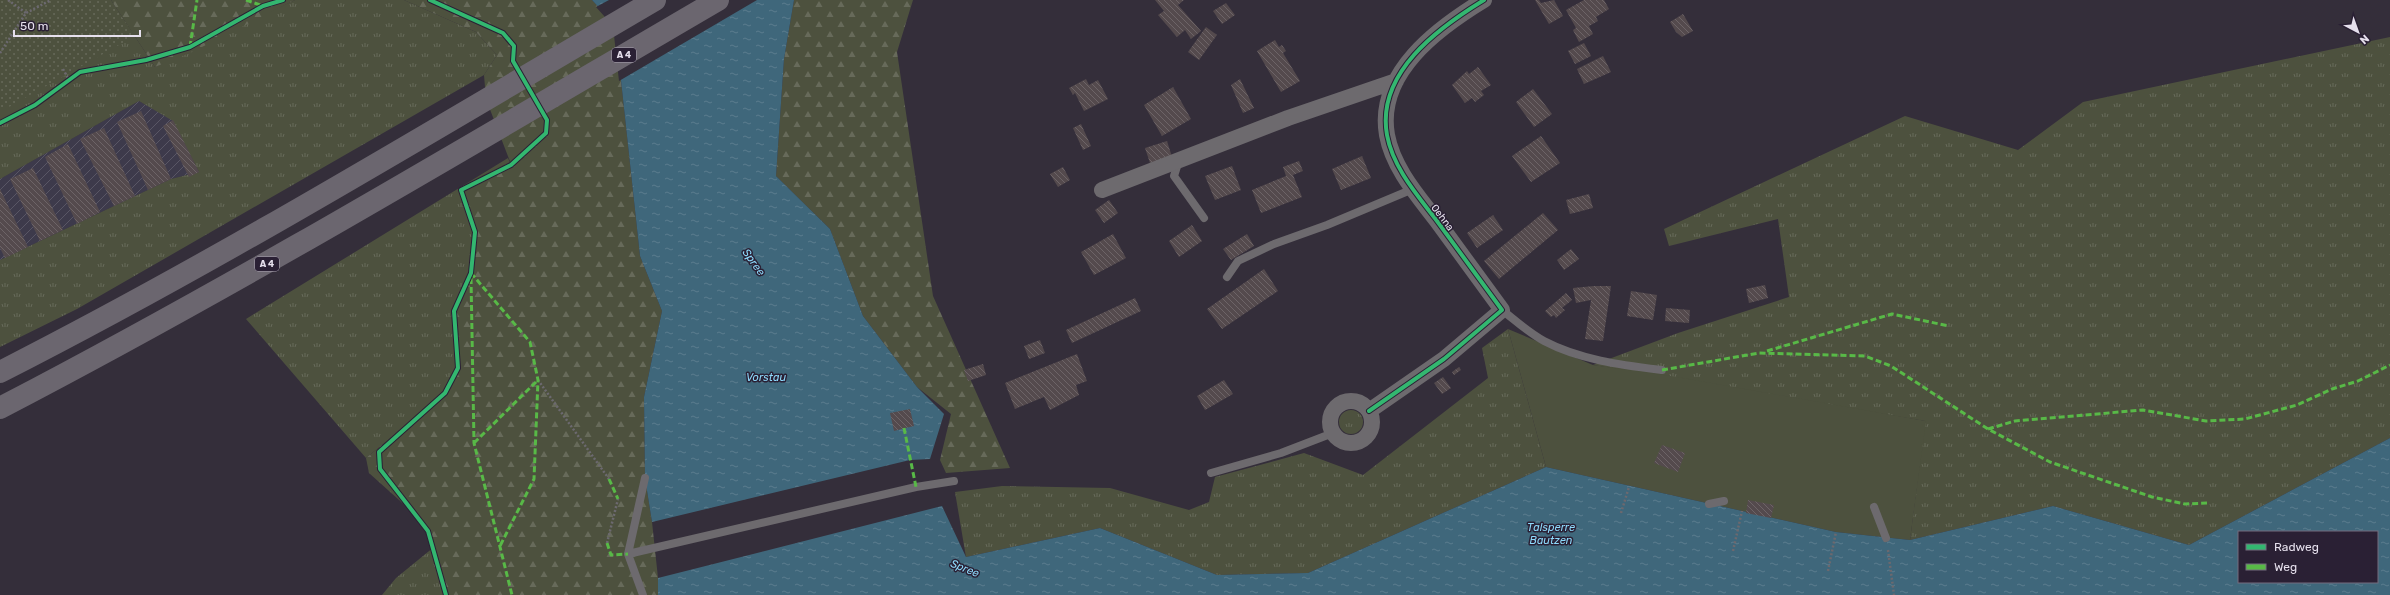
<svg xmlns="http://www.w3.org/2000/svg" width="2390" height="595" font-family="Rubik,sans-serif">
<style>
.industrial{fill:url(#industrial-furrows)}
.grass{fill:url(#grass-tufts)}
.forest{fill:url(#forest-firs)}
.park{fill:url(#park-dots)}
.pitch{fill:#4d513e}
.water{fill:url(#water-ripples);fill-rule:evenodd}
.pier{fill:#342e3a}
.building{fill:url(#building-back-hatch)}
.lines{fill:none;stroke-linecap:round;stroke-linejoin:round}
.path{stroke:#6c696f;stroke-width:2.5;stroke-dasharray:2 2;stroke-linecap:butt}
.service{stroke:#6d6a6e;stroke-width:8}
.minor{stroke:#6d6a6e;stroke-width:16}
.motorway{stroke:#6b666f;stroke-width:22}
.quiet{stroke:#58b947;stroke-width:3;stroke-dasharray:6 3;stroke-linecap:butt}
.cycleway-casing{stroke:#2a2034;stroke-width:6}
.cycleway{stroke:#33b770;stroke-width:4}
.labels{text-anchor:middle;stroke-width:3;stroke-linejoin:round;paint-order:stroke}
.shield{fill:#2a2034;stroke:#aea6b6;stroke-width:1}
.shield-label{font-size:9px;font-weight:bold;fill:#e6e0ed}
.street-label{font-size:10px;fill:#e6e0ed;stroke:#2a2034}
.water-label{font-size:11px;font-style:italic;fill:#8edafc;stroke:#2a2034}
</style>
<defs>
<pattern id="industrial-furrows" width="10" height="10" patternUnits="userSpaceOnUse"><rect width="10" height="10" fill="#3d3a4b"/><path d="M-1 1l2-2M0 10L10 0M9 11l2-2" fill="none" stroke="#595665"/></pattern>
<pattern id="grass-tufts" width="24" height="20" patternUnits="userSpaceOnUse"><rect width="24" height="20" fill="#4d513e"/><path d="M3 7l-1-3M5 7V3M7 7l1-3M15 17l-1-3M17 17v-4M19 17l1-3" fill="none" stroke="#676a5a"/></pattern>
<pattern id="forest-firs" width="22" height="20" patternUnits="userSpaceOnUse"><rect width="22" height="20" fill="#4d513e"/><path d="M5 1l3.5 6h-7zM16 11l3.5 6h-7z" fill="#676a5a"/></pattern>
<pattern id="park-dots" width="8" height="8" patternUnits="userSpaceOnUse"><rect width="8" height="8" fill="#4d513e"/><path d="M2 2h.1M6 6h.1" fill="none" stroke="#676a5a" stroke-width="1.8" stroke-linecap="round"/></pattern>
<pattern id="water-ripples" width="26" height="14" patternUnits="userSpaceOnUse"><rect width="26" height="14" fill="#3f677b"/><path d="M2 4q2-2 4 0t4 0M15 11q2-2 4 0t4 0" fill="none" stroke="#5b7c8e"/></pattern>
<pattern id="building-back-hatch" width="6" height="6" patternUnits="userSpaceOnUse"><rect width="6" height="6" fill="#544a4d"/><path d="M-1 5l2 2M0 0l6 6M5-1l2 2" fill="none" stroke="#6d6467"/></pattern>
</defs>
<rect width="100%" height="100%" fill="#342e3a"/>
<path class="industrial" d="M139,101L173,120L199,172L171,179L0,260V179Z"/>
<path class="grass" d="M0,0H111L155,67L295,0H404L476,32L497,55L484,75L77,309L0,347V260L171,179L199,172L173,121L139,101L0,179Z
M2390,37V438L2189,545L2053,506L1910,540L1925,421L1593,365L1678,333L1789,297L1778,219L1669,246L1664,229L1905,116L2018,150L2083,102Z
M508,158L511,165L461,190L475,232L471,273L454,311L458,368L445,393L366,458L246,319Z
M1508,329L1546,467L1308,573L1217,575L1100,528L966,557L955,492L1002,486L1110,488L1189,510L1209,502L1215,477L1304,453L1363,475L1488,378L1482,348Z
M1339 422a12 12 0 1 1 24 0a12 12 0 1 1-24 0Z
M434,547L446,595H382L396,578Z"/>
<path class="forest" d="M111,0H295L192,52L155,67Z
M404,0H592L615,25L640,256L662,311L644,397L645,478L652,522L658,578V595H446L428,531L408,508L369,473L366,458L445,393L458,368L454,311L471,273L475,232L461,190L511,164L486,99L484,75L497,55L476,32Z
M794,0H913L897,52L933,296L1010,468L946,473L940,460L951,414L917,387L863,316L830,229L776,176L784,59Z"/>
<path class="park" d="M0,0H110L135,36L0,112Z"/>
<path class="pitch" d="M1508,329L1593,365L1677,377L1926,421L1910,540L1836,532L1546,467Z"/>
<path class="water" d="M592,0H794L784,59L776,176L830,229L863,316L917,387L944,414L930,459L910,460L652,522L645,478L644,397L662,311L640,256L615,25Z
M2390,438V595H658V578L942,506L966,557L1100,528L1217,575L1308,573L1546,467L1836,532L1910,540L2053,506L2189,545ZM2239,532H2377V582H2239Z"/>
<path class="pier" d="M609,0H757L619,81L613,26L596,7Z"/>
<path class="building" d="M1155,0H1184L1178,5L1201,31L1191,39L1185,30L1177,37L1158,15L1164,11Z
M1535,0H1539L1541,3L1554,0L1563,16L1549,24Z
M1584,0H1604L1609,9L1596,17L1598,21L1589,26L1593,34L1579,42L1573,30L1576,28L1566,10Z
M1226,3L1235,15L1222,24L1213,11Z
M1683,14L1693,31L1682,37L1676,32L1670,22Z
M1206,27L1217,35L1199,60L1188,52Z
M1275,40L1279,47L1282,45L1286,51L1283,53L1300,81L1281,92L1257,51Z
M1584,43L1591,56L1575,64L1568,51Z
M1603,56L1611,72L1584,84L1577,69Z
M1478,67L1491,85L1481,91L1484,95L1475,102L1472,98L1465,103L1452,85L1467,71L1469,74Z
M1086,79L1089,85L1098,80L1108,99L1084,111L1075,93L1073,95L1069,88Z
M1240,79L1254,108L1243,113L1231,85Z
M1173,87L1191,119L1162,136L1144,105Z
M1533,89L1552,114L1534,127L1516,102Z
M141,111L171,179L148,190L117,122Z
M173,120L199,172L189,177L163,126Z
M1081,124L1091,146L1083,150L1073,128Z
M104,128L135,196L114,206L80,139Z
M1541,136L1560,163L1531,182L1512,156Z
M1167,141L1172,157L1150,163L1145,148Z
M68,144L100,212L77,224L45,157Z
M1362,156L1371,178L1341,190L1332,169Z
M1299,161L1303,171L1293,175L1302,197L1261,213L1252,190L1286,176L1283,167Z
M1232,166L1241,190L1215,200L1205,176Z
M1063,167L1070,180L1058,187L1050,174Z
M33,168L63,230L40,241L10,179Z
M0,189L28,247L5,258L0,248Z
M1589,194L1593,208L1570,214L1566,200Z
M1109,200L1118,213L1104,223L1095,210Z
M1543,213L1558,230L1499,279L1484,261Z
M1493,215L1503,230L1477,248L1467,233Z
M1192,225L1202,241L1179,257L1169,241Z
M1113,234L1126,258L1094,275L1081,252Z
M1247,234L1254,246L1231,260L1223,249Z
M1571,249L1579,259L1564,270L1557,260Z
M1264,269L1278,291L1222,329L1207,309Z
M1765,285L1768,298L1749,303L1746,289Z
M1594,286H1611L1603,341L1585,339L1591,300L1576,303L1573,288Z
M1631,291L1657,295L1653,320L1627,316Z
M1566,293L1572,300L1562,308L1565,310L1556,318L1554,315L1551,317L1545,311Z
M1135,298L1141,311L1072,343L1066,330Z
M1666,308L1690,310L1689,323L1665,321Z
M1040,340L1045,353L1029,359L1024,346Z
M1077,354L1087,381L1076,385L1079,395L1050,410L1044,397L1015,409L1005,383Z
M983,364L986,375L968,381L964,370Z
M1459,367L1461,370L1454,375L1452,372Z
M1443,377L1451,388L1442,394L1434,383Z
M1224,380L1233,394L1205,410L1197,396Z
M910,409L914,426L894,431L890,413Z
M1662,445L1685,453L1678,472L1654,463Z
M1748,500L1774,505L1771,518L1746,513Z"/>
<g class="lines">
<path class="path" d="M8,0L26,13
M0,53L26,13L51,0
M63,69L69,80
M538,380L609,479
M1621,513L1629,487
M607,543L618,499
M1888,550L1894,595
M1733,551L1742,511
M1828,571L1836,532"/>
<path class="service" d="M1179,160L1174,176L1204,218
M1227,277L1238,261L1274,244L1327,225L1413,189
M1502,310C1516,321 1529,333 1544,341C1580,360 1622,365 1662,370
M1211,473L1281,453L1333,433
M1709,504L1724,501
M1874,507L1886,538
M628,554L916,487L954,481
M643,595L628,554L645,478"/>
<path class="minor" d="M1102,190L1288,118L1396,81
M1330 422a21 21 0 1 1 42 0a21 21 0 1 1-42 0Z
M1369,411L1444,359L1502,310C1480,280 1459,251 1437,221C1418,196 1393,168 1387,135C1376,73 1438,28 1484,0"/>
<path class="motorway" d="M0,372C224,258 438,127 655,0
M0,408C244,281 480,139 718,0"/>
<path class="quiet" d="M246,0L263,6
M190,47L197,0
M471,273L530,342L538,380L534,479L500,546
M471,278L474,443L512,595
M1767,351L1892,314L1949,326
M1662,370L1759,353L1865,356L1891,366L1988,429L2050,462L2152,497L2185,504L2207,503
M904,428L916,487
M1988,429L2015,421L2143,410L2206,421L2245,419L2297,405L2332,389L2358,381L2390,365
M474,443L538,380
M609,479L618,499
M607,543L611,555L628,554"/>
<g class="cycleway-casing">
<path id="cycleway" d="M430,0L503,33L514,46L513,61L547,120L546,133L511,165L461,190L475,232L471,273L454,311L458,368L445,393L379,452L380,469L428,531L446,595
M0,123L35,105L80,72L146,60L190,47L263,6L283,0
M1369,411L1444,359L1502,310C1480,280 1459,251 1437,221C1418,196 1393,168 1387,135C1376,73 1438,28 1484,0"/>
</g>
<use href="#cycleway" class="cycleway"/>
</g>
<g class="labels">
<g class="shield">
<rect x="612" y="48" width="24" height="14" rx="3"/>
<rect x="255" y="257" width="24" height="14" rx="3"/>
</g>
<g class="shield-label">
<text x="624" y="58">A 4</text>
<text x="267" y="267">A 4</text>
</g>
<g class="street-label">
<text transform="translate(1443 217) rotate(53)" y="4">Oehna</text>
</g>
<g class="water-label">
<text transform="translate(754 262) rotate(54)" y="4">Spree</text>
<text x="766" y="381">Vorstau</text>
<text x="1551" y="531">Talsperre<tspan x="1551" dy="13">Bautzen</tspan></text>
<text transform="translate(965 568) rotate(22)" y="4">Spree</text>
</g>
</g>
<rect x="2238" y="531" width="140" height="52" fill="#2a2034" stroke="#756d7e"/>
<rect x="2246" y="544" width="20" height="6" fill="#33b770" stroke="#756d7e"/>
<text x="2274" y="551" font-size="12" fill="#e6e0ed">Radweg</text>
<rect x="2246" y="564" width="20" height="6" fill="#58b947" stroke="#756d7e"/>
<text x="2274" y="571" font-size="12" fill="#e6e0ed">Weg</text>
<g transform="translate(2358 32) rotate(139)" stroke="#2a2034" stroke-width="3" paint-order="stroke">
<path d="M0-3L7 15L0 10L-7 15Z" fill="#e6e0ed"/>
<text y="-6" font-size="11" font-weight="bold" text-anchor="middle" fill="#e6e0ed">N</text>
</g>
<path d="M14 30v6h126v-6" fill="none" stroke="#e6e0ed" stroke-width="2"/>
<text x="20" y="30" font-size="12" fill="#e6e0ed" stroke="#2a2034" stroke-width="3" paint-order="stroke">50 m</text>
</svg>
